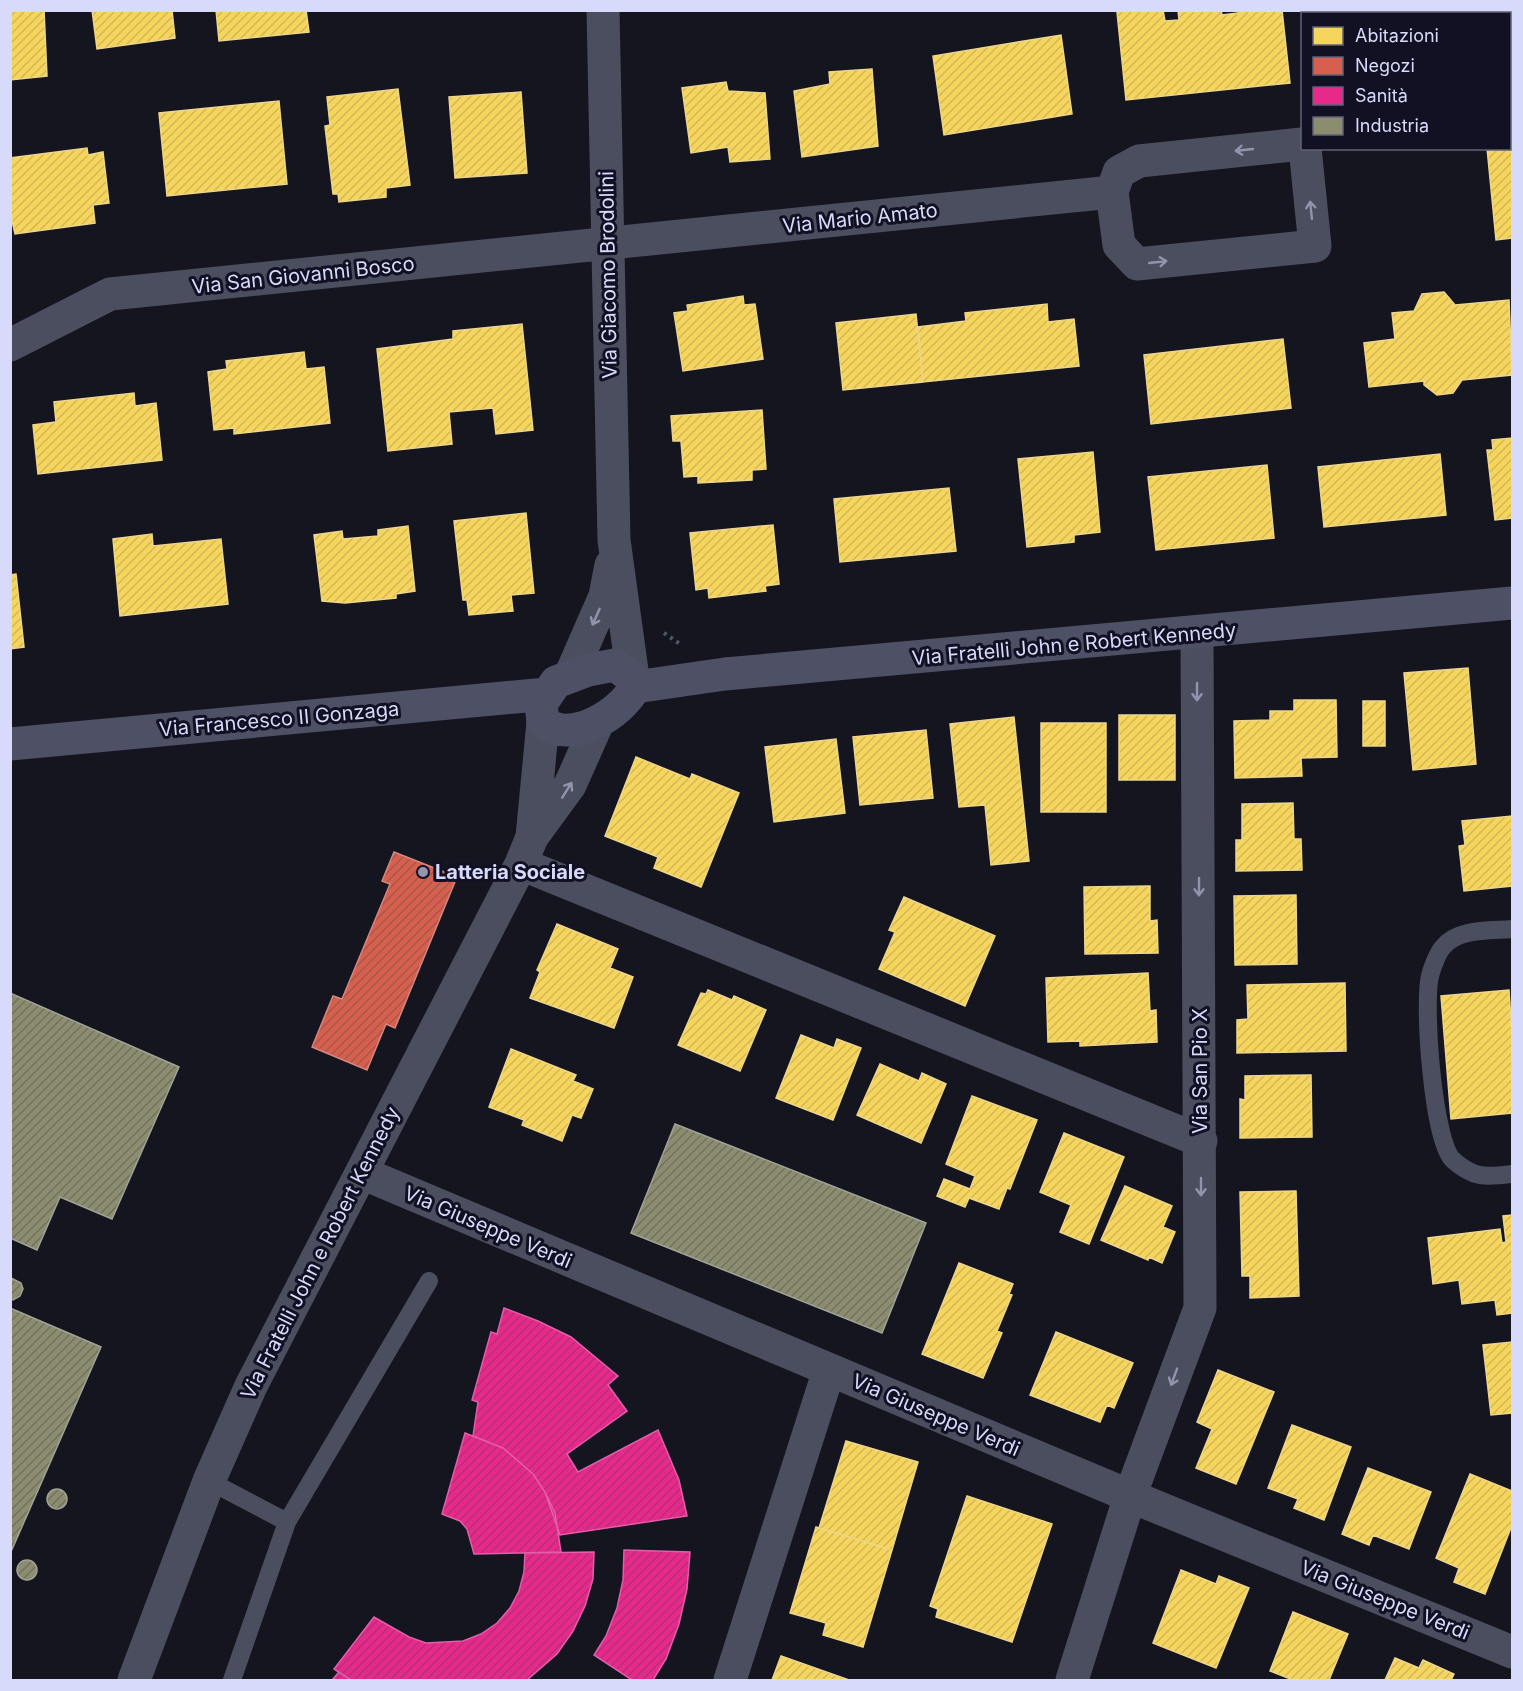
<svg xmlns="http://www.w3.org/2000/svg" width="1523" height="1691" font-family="Inter,sans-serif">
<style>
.homes{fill:url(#homes-hatch);stroke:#edd68c;stroke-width:1.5}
.shops{fill:url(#shops-hatch);stroke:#d68581;stroke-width:1.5}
.health{fill:url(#health-hatch);stroke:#e25eac;stroke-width:1.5}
.industry{fill:url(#industry-hatch);stroke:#a2a398;stroke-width:1.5}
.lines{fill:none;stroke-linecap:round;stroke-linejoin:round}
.path{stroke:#4b5b61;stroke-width:4;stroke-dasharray:3 4.5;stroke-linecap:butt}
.lane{stroke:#4b4e5f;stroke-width:18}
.street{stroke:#4b4e5f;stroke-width:33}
.secondary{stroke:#4e5165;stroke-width:33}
.oneway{stroke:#9194ad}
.poi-dot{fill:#9395ae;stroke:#111123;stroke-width:2}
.labels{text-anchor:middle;stroke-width:6;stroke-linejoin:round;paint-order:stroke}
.street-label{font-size:20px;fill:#d7dafb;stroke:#111123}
.poi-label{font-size:20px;font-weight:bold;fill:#d7dafb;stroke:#111123;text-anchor:start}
</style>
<defs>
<pattern id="homes-hatch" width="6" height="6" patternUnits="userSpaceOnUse" patternTransform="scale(1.5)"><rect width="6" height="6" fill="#f6d55c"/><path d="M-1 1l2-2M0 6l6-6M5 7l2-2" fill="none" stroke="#d2b759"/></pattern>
<pattern id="shops-hatch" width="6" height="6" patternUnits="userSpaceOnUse" patternTransform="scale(1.5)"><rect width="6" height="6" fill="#d6604d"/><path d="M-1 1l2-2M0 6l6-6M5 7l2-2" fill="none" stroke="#a9574c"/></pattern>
<pattern id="health-hatch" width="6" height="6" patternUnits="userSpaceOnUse" patternTransform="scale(1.5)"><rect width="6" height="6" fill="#e7298a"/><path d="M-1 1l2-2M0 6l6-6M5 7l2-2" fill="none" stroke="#b53077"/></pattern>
<pattern id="industry-hatch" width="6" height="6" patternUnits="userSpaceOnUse" patternTransform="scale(1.5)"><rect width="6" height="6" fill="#8c8c6e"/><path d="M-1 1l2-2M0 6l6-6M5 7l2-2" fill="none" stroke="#717262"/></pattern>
</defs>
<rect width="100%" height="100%" fill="#15151f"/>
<path class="homes" d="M10,10H44L47,76L10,80Z
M92,10H172L175,38L97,49Z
M216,10H306L309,32L219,41Z
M1136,10H1163L1165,21L1179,20L1178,10H1221L1222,15L1238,13V10H1282L1290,83L1126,100L1117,12Z
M1342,10H1407V14H1342Z
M1474,10H1512V82L1510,83V14H1475Z
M1061,35L1072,114L944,135L933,56Z
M872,69L878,146L802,157L794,91L830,84L829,72Z
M726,82L728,91L765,93L770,159L730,162L728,147L691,153L682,88Z
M398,89L410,185L386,188V197L339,202L338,194H333L325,126L330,125L327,97Z
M521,92L527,173L455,178L449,97Z
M279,101L287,184L167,196L159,113Z
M1510,126H1512V238L1496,240L1487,148H1510Z
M87,148L88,155L103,152L109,203L93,205L95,223L15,234L10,212V158Z
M1444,292L1455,305L1509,300L1512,375L1462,380L1453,393L1437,395L1424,385V381L1369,387L1364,343L1395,339L1392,313L1414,311L1422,294Z
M743,296L744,305L755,304L763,359L683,371L674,313L688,311L687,305Z
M1047,304L1048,322L1074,319L1079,366L923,382L918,327L966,321L965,313Z
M916,314L923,382L843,390L836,323Z
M522,324L533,430L496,434L493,408L449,412L452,444L388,451L377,349L453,339V331Z
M1283,339L1291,408L1151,424L1144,355Z
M304,352L306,369L324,367L330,423L234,434V428L214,430L208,372L227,369L226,361Z
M134,393L135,406L156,403L162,460L38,474L33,425L56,422L54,402Z
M762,410L766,469L752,470V480L698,483V476L684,477L681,441H673L671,416Z
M1512,438V518L1495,520L1487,450H1493L1492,440Z
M1093,452L1100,532L1074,535V542L1027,547L1018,459Z
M1440,454L1446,515L1324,527L1318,467Z
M1267,465L1274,538L1156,550L1148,477Z
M949,488L956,551L840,562L834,499Z
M526,513L534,593L511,595L513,611L469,615L467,600H463L454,521Z
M773,525L779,584L765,586L766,591L709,598L708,588L696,590L690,533Z
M408,526L415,591L396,594V598L345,603L322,601L314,535L342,531L343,539L378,536V530Z
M152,534L153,546L221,539L228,604L120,616L113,539Z
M16,574L24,647L10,649V575Z
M1468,668L1476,764L1413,770L1404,673Z
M1294,700H1336L1337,757L1301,758L1302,776L1235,778L1234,721L1270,720V711H1294Z
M1363,701H1385V746H1363Z
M1119,715H1175V780H1119Z
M1014,717L1029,861L991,865L985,805L959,807L950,724Z
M1041,723H1106V812H1041Z
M926,730L933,798L860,805L853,737Z
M836,739L845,813L774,822L765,747Z
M636,757L690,779L692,774L739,793L701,887L654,868L658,857L605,836Z
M1293,803L1294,839H1301L1302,870L1236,871V840H1242V804Z
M1512,816V886L1464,891L1459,846L1465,845L1462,821Z
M1150,886V921L1157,920L1158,953L1085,954L1084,887Z
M1296,895L1297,964L1235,965L1234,896Z
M904,897L995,936L965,1006L879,969L895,932L889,930Z
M557,924L618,949L610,968L633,977L614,1028L530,998L540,972L537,970Z
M1148,973L1150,1011L1156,1010L1157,1042L1080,1046V1041L1048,1042L1046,978Z
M1345,983L1346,1051L1237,1053V1020L1248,1019L1247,985Z
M708,990L732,1000L734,996L766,1010L740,1071L678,1045L701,993L706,994Z
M1509,990L1512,1037V1113L1451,1119L1441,996Z
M801,1035L834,1048L837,1039L861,1048L833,1120L776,1098Z
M511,1049L576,1075L573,1081L593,1089L581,1118L572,1115L562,1141L522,1125L524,1120L489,1107Z
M880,1064L919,1081L922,1073L946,1084L921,1143L857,1115Z
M1311,1075L1312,1137L1240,1138V1099L1245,1100V1076Z
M972,1096L1037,1120L1010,1189L1007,1188L999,1209L969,1198L965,1207L937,1196L944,1179L970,1189L975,1176L946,1164Z
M1064,1133L1124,1157L1089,1244L1060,1232L1071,1205L1040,1192Z
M1125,1186L1172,1206L1163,1227L1175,1232L1162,1263L1149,1257L1148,1260L1101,1240Z
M1296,1191L1299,1296L1250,1298V1276H1242L1240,1192Z
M1512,1215V1313L1497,1315L1495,1300L1462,1304L1459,1280L1433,1284L1428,1238L1500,1229L1502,1243L1506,1242L1503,1216Z
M959,1263L1013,1284L1009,1294L1012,1295L997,1331L1002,1333L983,1378L922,1354Z
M1056,1332L1133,1363L1114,1408L1107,1405L1100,1422L1030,1395Z
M1512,1342V1413L1491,1415L1483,1345Z
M1218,1370L1274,1392L1236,1484L1196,1468L1212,1429L1197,1422Z
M1292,1425L1351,1447L1324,1520L1294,1508L1298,1499L1268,1488Z
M846,1441L918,1462L892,1550L819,1528Z
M1368,1468L1431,1492L1409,1549L1373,1535L1369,1545L1342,1534Z
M1470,1474L1512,1491V1525L1485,1594L1454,1582L1459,1568L1436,1558Z
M967,1496L1052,1524L1012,1642L936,1617L938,1609L930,1606Z
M816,1527L892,1550L863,1647L823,1635L826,1623L790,1613Z
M1181,1570L1216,1584L1219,1576L1249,1588L1216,1668L1153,1643Z
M1293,1612L1348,1634L1329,1680H1293L1270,1671Z
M781,1656L849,1680H772Z
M1395,1658L1419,1668L1423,1660L1454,1674L1451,1680H1385Z"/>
<path class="shops" d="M394,852L457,877L395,1028L386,1024L367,1070L312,1047L333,996L342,999L390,884L382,881Z"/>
<path class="health" d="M504,1308L538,1321L571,1337L618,1376L608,1385L627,1411L567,1454L578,1472L658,1430L679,1480L687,1516L560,1535L545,1492L533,1474L503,1448L473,1436L478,1402L472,1400L491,1332L497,1334Z
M465,1433L503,1448L533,1474L545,1492L555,1513L561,1552L474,1554L467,1529L460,1521L442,1514Z
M624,1550L690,1552L687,1589L679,1624L666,1659L653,1680H632L594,1655L606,1636L617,1608L623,1580Z
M594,1552L593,1579L585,1606L573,1631L557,1654L527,1680H351L334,1669L374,1617L409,1637L426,1643L463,1641L481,1634L497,1623L510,1608L519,1591L524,1572L525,1553Z
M339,1672L351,1680H332Z"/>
<path class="industry" d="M10,993L179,1067L112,1219L60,1197L37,1250L10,1238Z
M675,1124L926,1223L882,1333L631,1233Z
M11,1278L21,1283L23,1289L20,1296L13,1300L10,1299Z
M10,1308L101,1347L10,1554Z
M47 1499a10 10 0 1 1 20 0a10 10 0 1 1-20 0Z
M17 1570a10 10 0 1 1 20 0a10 10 0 1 1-20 0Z"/>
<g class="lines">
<path class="path" d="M664,633L680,644"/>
<path class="lane" d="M1512,929C1491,931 1458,928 1443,947C1438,952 1432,968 1430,976C1423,1005 1433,1141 1453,1160C1474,1179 1487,1177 1512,1174
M209,1481L287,1522L232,1680
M287,1522L429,1281"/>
<path class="street" d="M603,10L614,540L633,678
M1302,144L1139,161L1119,172L1112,192L1119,245L1137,264L1315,246L1305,148
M10,345L110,294L1112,192
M570,676L605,596L611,565
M532,837L543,722
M521,864L1201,1141
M362,1173L1130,1496L1512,1652
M134,1680L209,1481L251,1386L521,864L532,837L570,785L598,722
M730,1680L829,1370
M1072,1680L1130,1496L1200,1308L1197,633"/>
<path class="secondary" d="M615,665L633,678L635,687C621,714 571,745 543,722L541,704L556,682L588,670Z
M635,687L725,674L1512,603
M10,744L547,694"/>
</g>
<defs><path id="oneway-shaft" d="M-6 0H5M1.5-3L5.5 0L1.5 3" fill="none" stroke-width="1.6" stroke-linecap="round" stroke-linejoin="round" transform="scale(1.5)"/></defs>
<g class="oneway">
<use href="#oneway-shaft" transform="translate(1244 150) rotate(174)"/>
<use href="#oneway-shaft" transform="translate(1311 210) rotate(-96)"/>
<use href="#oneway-shaft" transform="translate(1158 262) rotate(-6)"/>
<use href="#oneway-shaft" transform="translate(596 617) rotate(114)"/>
<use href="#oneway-shaft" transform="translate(1197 692) rotate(90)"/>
<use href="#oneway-shaft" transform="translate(567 790) rotate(-58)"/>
<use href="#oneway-shaft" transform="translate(1199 887) rotate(90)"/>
<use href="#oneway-shaft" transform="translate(1201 1187) rotate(90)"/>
<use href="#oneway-shaft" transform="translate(1174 1377) rotate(110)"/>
</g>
<circle class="poi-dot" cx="423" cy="872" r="6"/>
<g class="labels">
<g class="street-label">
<text transform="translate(860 218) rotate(-6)" y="7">Via Mario Amato</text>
<text transform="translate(303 275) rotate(-6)" y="7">Via San Giovanni Bosco</text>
<text transform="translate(608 275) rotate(-91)" y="7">Via Giacomo Brodolini</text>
<text transform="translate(1074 644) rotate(-5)" y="7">Via Fratelli John e Robert Kennedy</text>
<text transform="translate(279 719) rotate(-5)" y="7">Via Francesco II Gonzaga</text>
<text transform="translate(1200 1071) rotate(-90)" y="7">Via San Pio X</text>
<text transform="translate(488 1227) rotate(23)" y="7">Via Giuseppe Verdi</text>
<text transform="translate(320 1253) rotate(-63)" y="7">Via Fratelli John e Robert Kennedy</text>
<text transform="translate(936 1415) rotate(23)" y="7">Via Giuseppe Verdi</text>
<text transform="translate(1385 1600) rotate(22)" y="7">Via Giuseppe Verdi</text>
</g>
<g class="poi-label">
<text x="435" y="879">Latteria Sociale</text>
</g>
</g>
<rect width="1523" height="1691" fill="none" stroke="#d7dafb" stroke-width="24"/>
<rect x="1301" y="12" width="210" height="138" fill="#111123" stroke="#606179" stroke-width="1.5"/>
<rect x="1313" y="27" width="30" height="18" fill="#f6d55c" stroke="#606179" stroke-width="1.5"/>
<text x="1355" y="42" font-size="18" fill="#d7dafb">Abitazioni</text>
<rect x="1313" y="57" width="30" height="18" fill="#d6604d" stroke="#606179" stroke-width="1.5"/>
<text x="1355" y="72" font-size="18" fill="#d7dafb">Negozi</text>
<rect x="1313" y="87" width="30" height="18" fill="#e7298a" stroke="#606179" stroke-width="1.5"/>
<text x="1355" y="102" font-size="18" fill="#d7dafb">Sanità</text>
<rect x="1313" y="117" width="30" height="18" fill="#8c8c6e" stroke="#606179" stroke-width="1.5"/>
<text x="1355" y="132" font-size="18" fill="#d7dafb">Industria</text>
</svg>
